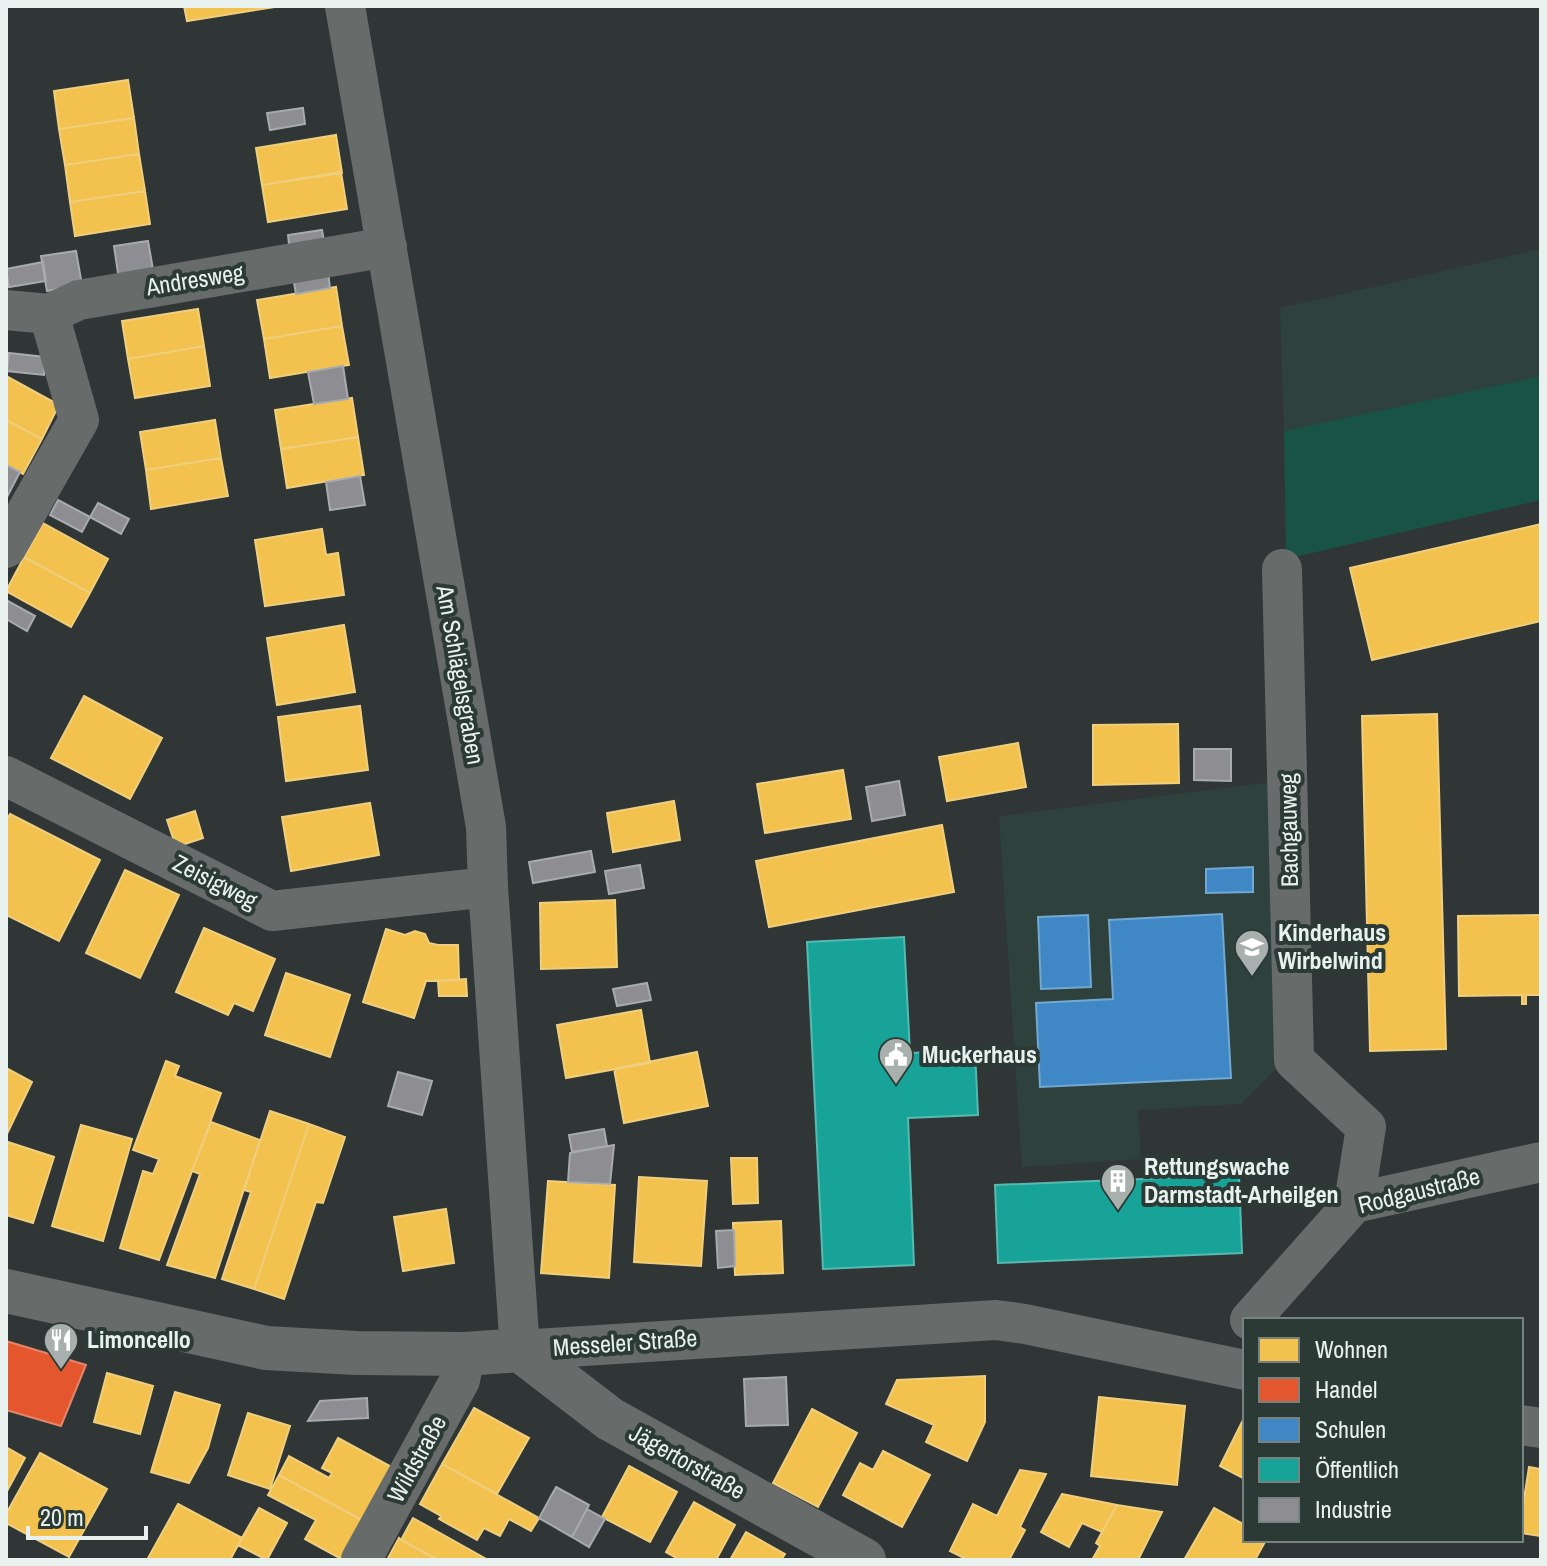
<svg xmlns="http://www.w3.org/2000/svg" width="1547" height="1566" font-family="'Archivo Narrow',sans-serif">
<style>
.built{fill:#2e413c;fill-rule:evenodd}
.green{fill:#195346}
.homes{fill:#f2c14e;stroke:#efcf7e;stroke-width:2}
.shops{fill:#e4572e;stroke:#e58568;stroke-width:2}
.schools{fill:#3f88c5;stroke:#72a8d1;stroke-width:2}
.public{fill:#17a398;stroke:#56bab2;stroke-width:2}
.industry{fill:#8d8d92;stroke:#a8abae;stroke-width:2}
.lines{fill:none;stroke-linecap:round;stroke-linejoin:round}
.minor{stroke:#676c6b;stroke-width:40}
.tertiary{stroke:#676c6b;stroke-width:44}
.labels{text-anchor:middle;stroke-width:8;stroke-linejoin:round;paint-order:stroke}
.street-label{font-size:24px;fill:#e8f1ee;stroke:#2c3a36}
.poi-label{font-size:24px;font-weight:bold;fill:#e8f1ee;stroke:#2c3a36;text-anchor:start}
</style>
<rect width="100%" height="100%" fill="#303635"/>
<path class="built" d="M1541,249V376L1284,431L1280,308Z
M1273,782L1282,1063L1241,1104L1138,1110L1141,1159L1022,1167L999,816ZM1252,867L1253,891L1207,893L1206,869ZM1088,915L1091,987L1041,989L1038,917ZM1222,915L1230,1078L1040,1087L1036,1003L1113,999L1110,920Z"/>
<path class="green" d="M1541,376V500L1286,559L1284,431Z"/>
<path class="homes" d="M184,6H281L187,21Z
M128,80L134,118L59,129L54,91Z
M134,118L139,154L65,165L59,129Z
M336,135L342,173L262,185L256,148Z
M139,154L145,191L70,202L65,165Z
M341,172L347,209L268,222L262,185Z
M145,191L150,224L75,236L70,202Z
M336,287L342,326L264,339L257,300Z
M198,309L204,346L128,359L122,321Z
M342,326L349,365L270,378L264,339Z
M204,346L210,386L135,398L128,359Z
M6,376L59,405L42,439L6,420Z
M352,398L358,437L281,449L275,410Z
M6,420L42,439L23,474L6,465Z
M215,420L221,458L146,470L140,432Z
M358,437L364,475L287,488L281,449Z
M221,458L228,496L151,509L146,470Z
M43,523L108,559L90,593L24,557Z
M1541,524V621L1372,660L1350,568Z
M322,529L326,555L338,553L344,595L265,606L255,540Z
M24,557L90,593L71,627L6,591Z
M344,625L355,692L277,705L267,638Z
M84,696L162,738L130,799L51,758Z
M360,706L368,770L286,781L278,717Z
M1437,714L1446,1049L1370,1051L1362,716Z
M1178,724L1179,783L1093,785V725Z
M1018,743L1026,787L947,801L939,757Z
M843,770L851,819L765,833L757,784Z
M674,801L680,840L613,852L607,813Z
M370,803L379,855L291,871L282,817Z
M195,811L203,838L176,847L167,820Z
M10,814L100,860L59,941L6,915V821Z
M942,825L954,892L769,927L756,861Z
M125,870L179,895L140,978L86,953Z
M615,900L617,967L541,969L540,903Z
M1541,915V995H1526V1004H1522V995L1459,996L1458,916Z
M204,928L275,959L253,1011L234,1003L228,1015L176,992Z
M386,929L405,935L415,931L425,934L429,943L438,945H458L459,980L426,981L414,1018L363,1002Z
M286,973L350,995L330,1057L265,1035Z
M466,979L467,996H439L438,981Z
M641,1010L650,1063L566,1078L557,1025Z
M697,1052L708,1106L624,1123L614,1069Z
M166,1061L179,1066L175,1076L221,1093L159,1260L120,1248L143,1171L153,1174L159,1159L133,1150Z
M6,1068L32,1082L6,1136Z
M270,1111L309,1124L254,1289L222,1279L251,1192L244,1190Z
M211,1122L260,1140L215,1278L167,1265L200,1174L192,1171Z
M309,1124L345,1137L323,1203L316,1202L284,1299L254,1289Z
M81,1125L132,1139L103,1241L52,1226Z
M8,1142L54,1157L33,1223L6,1215V1148Z
M731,1158H757L758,1203L733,1204Z
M639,1177L707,1181L701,1266L634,1262Z
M548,1181L615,1185L609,1278L541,1273Z
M446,1209L454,1263L403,1271L394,1217Z
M781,1221L783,1273L735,1275L733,1223Z
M107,1373L153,1386L140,1434L94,1422Z
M985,1376V1422L967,1461L926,1442L934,1425L886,1404L897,1380Z
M175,1392L220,1405L208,1448L189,1483L151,1472Z
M1099,1397L1185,1406L1177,1485L1091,1476Z
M474,1408L529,1438L497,1494L442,1464Z
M812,1409L857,1433L818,1507L773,1483Z
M248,1413L290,1426L270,1489L228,1475Z
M1245,1416V1479L1220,1466Z
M338,1438L397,1470L367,1523L279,1475L289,1456L329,1478L332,1473L322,1468Z
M6,1447L25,1458L6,1493Z
M883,1451L930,1475L902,1527L843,1495L860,1463L873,1470Z
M40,1453L107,1489L69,1557L6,1523V1514Z
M442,1464L539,1518L531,1531L509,1519L500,1536L484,1528L477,1540L439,1519L441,1516L420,1504Z
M629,1466L677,1492L650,1542L602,1517Z
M1529,1467L1541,1469V1536L1521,1533V1518Z
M1020,1470L1046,1474L1020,1527L1025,1530L1009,1560H968L950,1551L973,1504L997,1516Z
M279,1475L367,1523L343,1560L305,1539L316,1520L268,1495Z
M1062,1494L1117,1505L1102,1532L1082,1523L1069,1547L1041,1532Z
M694,1502L735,1525L716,1560H680L666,1552Z
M178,1504L242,1538L230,1560H147Z
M1117,1505L1162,1512L1138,1560H1092L1100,1546L1096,1543Z
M259,1508L287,1523L267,1560L238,1545Z
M1214,1508L1245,1525V1540H1266L1255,1560H1184Z
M413,1518L488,1560H438L401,1540Z
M746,1532L785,1554L781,1560H730Z
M399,1538L401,1540L438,1560H387Z"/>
<path class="shops" d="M6,1341L86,1365L61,1426L6,1410Z"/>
<path class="schools" d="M1253,867V892L1206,893V869Z
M1222,914L1231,1078L1040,1087L1036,1003L1113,999L1109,920Z
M1088,915L1091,987L1041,989L1038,917Z"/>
<path class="public" d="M904,937L910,1053L975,1050L978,1115L908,1118L914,1265L823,1269L807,942Z
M1239,1175L1242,1253L998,1263L995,1185Z"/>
<path class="industry" d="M303,108L305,124L270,130L267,113Z
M322,230L325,247L290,253L288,235Z
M148,241L154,275L119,280L114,246Z
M76,251L82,285L47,291L41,256Z
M43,262L46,281L9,287L6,269Z
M328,272L330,288L296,294L293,277Z
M9,353L45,357L44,375L7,371Z
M343,366L348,399L314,404L308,372Z
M6,465L20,472L6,499Z
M360,476L365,505L330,510L326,482Z
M58,500L90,517L82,532L50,515Z
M98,503L129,519L121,534L90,517Z
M6,600L35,616L27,631L6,619Z
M1194,749H1231V781L1194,780Z
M899,781L905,815L872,821L866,787Z
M591,851L595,872L533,883L529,862Z
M640,865L644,888L609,894L605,871Z
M647,983L651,1000L617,1006L613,989Z
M398,1072L432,1081L422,1115L388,1106Z
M604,1129L607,1146L572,1152L569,1135Z
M614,1145L610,1184L568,1182L570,1153Z
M734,1230L735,1266L718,1268L716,1231Z
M786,1377L788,1425L746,1426L744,1379Z
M367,1398L368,1418L308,1421L320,1401Z
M556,1487L589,1505L572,1537L539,1518Z
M587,1509L605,1519L589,1547L572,1537Z"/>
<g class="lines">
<path class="minor" d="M345,6L486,827L488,887L520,1350L996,1320L1025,1324L1245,1370
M6,310L49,314L79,300L387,247
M6,548L79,420L49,314
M1282,569L1294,1060L1366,1127L1354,1203
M6,776L272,911L488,887
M1250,1320L1354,1203L1541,1162
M1521,1425L1541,1428
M361,1560L460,1380L465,1354"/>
<path class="tertiary" d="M6,1291L266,1348L356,1353L465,1354L520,1350L610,1419L864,1560"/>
</g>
<defs>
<g id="school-pin" transform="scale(1.8)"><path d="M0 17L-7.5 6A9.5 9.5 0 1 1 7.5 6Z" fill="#a8b0ad" stroke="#2c3a36"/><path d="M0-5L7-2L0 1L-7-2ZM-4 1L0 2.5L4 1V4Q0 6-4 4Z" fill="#fff"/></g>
<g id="civic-pin" transform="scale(1.8)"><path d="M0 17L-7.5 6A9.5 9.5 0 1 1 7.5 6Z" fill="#a8b0ad" stroke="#2c3a36"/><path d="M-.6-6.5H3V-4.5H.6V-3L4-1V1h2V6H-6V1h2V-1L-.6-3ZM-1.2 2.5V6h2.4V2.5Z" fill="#fff"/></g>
<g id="building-pin" transform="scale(1.8)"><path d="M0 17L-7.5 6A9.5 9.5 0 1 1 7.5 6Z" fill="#a8b0ad" stroke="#2c3a36"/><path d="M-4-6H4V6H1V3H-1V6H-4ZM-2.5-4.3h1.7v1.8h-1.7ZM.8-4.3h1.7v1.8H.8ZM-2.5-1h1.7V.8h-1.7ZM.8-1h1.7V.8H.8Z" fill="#fff"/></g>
<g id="restaurant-pin" transform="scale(1.8)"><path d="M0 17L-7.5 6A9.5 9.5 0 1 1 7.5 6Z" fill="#a8b0ad" stroke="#2c3a36"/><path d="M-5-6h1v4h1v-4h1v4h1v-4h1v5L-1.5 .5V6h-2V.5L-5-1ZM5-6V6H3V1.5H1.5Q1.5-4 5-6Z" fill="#fff"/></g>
</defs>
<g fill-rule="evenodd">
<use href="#school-pin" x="1252" y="947"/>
<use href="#civic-pin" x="896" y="1055"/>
<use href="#building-pin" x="1118" y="1181"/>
<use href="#restaurant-pin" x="61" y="1340"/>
</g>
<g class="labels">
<g class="street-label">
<text transform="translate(195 280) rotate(-9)" y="8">Andresweg</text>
<text transform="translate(460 675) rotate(80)" y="8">Am Schlägelsgraben</text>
<text transform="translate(1289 830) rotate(-91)" y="8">Bachgauweg</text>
<text transform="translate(215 882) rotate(27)" y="8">Zeisigweg</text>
<text transform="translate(1419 1191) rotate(-14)" y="8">Rodgaustraße</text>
<text transform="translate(625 1343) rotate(-4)" y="8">Messeler Straße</text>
<text transform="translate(417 1459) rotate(-61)" y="8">Wildstraße</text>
<text transform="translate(687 1462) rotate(29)" y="8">Jägertorstraße</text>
</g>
<g class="poi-label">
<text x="1278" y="941">Kinderhaus<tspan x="1278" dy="28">Wirbelwind</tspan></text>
<text x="922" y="1063">Muckerhaus</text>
<text x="1144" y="1175">Rettungswache<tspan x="1144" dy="28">Darmstadt-Arheilgen</tspan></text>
<text x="87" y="1348">Limoncello</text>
</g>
</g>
<rect width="1547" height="1566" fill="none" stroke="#e8f1ee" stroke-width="16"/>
<rect x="1243" y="1318" width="280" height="224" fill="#2c3a36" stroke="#778380" stroke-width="2"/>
<rect x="1259" y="1338" width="40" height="24" fill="#f2c14e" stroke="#778380" stroke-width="2"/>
<text x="1315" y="1358" font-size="24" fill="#e8f1ee">Wohnen</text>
<rect x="1259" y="1378" width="40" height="24" fill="#e4572e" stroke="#778380" stroke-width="2"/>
<text x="1315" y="1398" font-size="24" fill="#e8f1ee">Handel</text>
<rect x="1259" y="1418" width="40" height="24" fill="#3f88c5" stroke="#778380" stroke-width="2"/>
<text x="1315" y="1438" font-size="24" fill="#e8f1ee">Schulen</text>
<rect x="1259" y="1458" width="40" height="24" fill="#17a398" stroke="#778380" stroke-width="2"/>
<text x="1315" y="1478" font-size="24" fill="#e8f1ee">Öffentlich</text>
<rect x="1259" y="1498" width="40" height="24" fill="#8d8d92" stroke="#778380" stroke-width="2"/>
<text x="1315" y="1518" font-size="24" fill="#e8f1ee">Industrie</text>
<path d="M28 1526v12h118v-12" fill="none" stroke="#e8f1ee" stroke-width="4"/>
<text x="40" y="1526" font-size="24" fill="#e8f1ee" stroke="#2c3a36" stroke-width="6" paint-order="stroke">20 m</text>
</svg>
